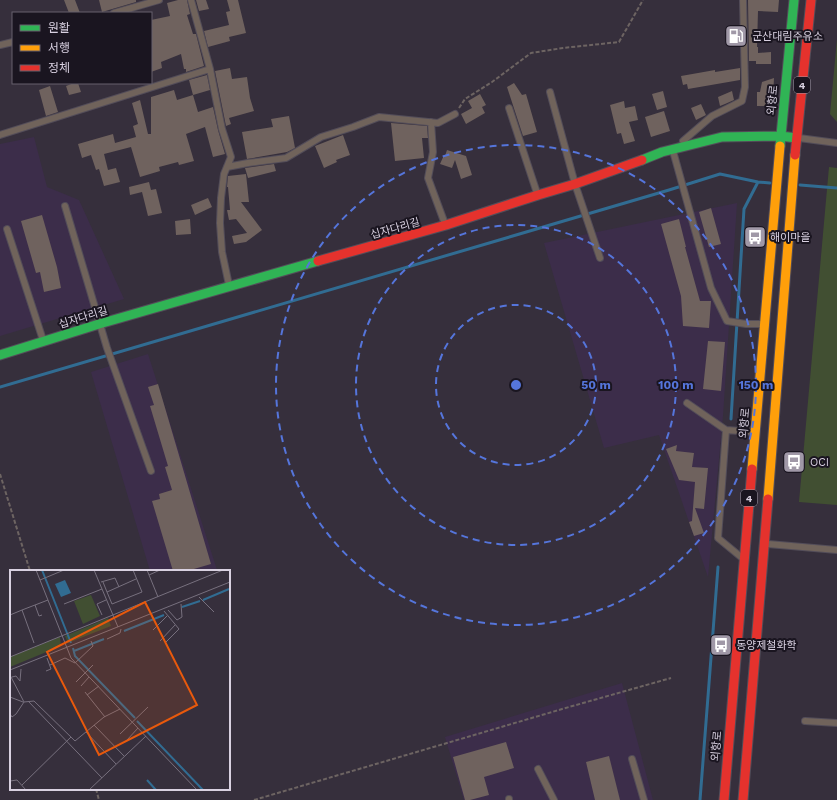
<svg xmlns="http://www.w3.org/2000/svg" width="837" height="800" font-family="'Work Sans','Noto Sans KR',sans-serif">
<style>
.built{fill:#3c2d4a}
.green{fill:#414f32}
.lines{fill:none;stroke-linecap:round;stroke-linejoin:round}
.stream{stroke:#316c92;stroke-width:3}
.building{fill:#6f625e}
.lane-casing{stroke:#534d59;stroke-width:8}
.fast-casing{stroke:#534d59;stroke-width:11}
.slow-casing{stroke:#534d59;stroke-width:11}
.jam-casing{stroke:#534d59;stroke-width:11}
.path{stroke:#6d6462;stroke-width:2;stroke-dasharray:4 2;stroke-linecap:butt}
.lane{stroke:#70635b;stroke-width:6}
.fast{stroke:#30b455;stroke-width:9}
.slow{stroke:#ff9f0a;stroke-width:9}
.jam{stroke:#e5322d;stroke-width:9}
.ring{fill:none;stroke:#5575db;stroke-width:2;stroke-dasharray:7 5}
.labels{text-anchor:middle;stroke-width:4;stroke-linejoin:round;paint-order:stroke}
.shield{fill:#1a1520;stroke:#a099a7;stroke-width:1}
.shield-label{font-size:10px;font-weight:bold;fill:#d9d1e1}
.poi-label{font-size:11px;fill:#d9d1e1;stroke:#1a1520;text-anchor:start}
.street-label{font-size:11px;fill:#d9d1e1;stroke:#1a1520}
.inset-river{fill:none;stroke:#316c92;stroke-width:2}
.inset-road{fill:none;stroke:#77707e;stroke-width:1}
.view{fill:#e8590c;fill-opacity:0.15;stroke:#e8590c;stroke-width:2}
.inset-edge{fill:none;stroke:#d9d1e1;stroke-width:2}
.centre{fill:#5575db;stroke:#1a1520;stroke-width:2}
.ring-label{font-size:12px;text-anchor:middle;font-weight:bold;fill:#5575db;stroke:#1a1520;stroke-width:4;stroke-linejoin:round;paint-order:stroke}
</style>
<rect width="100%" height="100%" fill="#362f3c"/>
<path class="built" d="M34,137L47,187L79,200L124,299L0,336V144Z
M737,203L723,416L708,577L659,435L604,448L544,243Z
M148,354L217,570L214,571H150L91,372Z
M622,683L653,800H464L445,737Z"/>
<path class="green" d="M837,39V122L830,114Z
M829,167L837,168V505L799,502Z"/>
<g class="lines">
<path class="stream" d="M800,185L837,188
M0,387L669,190L720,174L758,182L770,183
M731,419L744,209L758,182
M700,800L718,567"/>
</g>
<path class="building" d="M64,0H75L80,13H69Z
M99,0H136V2L102,12Z
M178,0H187L190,14L187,15L193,34H196L204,66L186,72V69H184L181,54L161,62L162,68L151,72V20L170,16L167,3Z
M196,0H206L209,9L199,11Z
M227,0H238L246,33L229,37L230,41L208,47L204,31L229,25L226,12L230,11Z
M748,0H779L778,12L758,11L757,47H758V53L771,52V64H756V61H749Z
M230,68L232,79L247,77L250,98L254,111L229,118L231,124L226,126L215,71Z
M740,68V80L688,89L687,84L683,85L681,76L715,70V72Z
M207,75L210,90L193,95L189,80Z
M774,78L773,97L771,103L766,106H757V92H760L762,82Z
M74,83H78L81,92L69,95L66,86Z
M514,83L522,95L526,94L537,132L523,136L507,87Z
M50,86L58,112L46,116L39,90Z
M174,90L177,100L193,95L198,112L213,107L218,130L225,154L213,157L205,127L186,134L194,161L179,165L178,162L159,167L160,171L140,177L131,147L104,154L108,170L116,168L120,182L104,186L99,169L96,170L91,155L82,158L78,144L113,134L115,143L136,137L133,126L138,124L132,103L140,100L148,134H151V97Z
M663,91L667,107L657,110L652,94Z
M732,91L734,100L725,104L720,106L718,97Z
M480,94L486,105L482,107L485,113L466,124L461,114L472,108L468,101Z
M624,101L625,108L635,106L638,120L629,122L635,141L624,144L621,133L617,134L610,105Z
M701,104L706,115L696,120L691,108Z
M664,111L670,131L651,137L645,117Z
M289,116L295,148L287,152L247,159L242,132L273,127L271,119Z
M391,123L427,126L428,138H422L424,158L395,161Z
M343,135L350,155L336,160L337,162L324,168L315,146Z
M447,150L466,156L472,175L461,179L455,160L452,168L440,164L444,155L445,156Z
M274,164L276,171L248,178L245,168Z
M246,174L249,202H241L262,230L246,242L234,244L232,236L247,233L236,219L229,220L227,210H230L228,187H227L228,176Z
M149,182L151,190L156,189L162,213L148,216L142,192L130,195L129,187Z
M208,198L212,207L195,215L191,205Z
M711,208L721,244L709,247L699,212Z
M42,215L57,267L61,288L44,292L40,272L36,273L21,221Z
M190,219L191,234L176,235L175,221Z
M679,219L686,247H685L700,301H711L709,328L683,326L681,296L661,224Z
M708,341L725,342L721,391L703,389Z
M158,384L211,564L187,571H173L152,501L160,499L159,494L172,490L165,467L168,466L150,406L154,405L148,387Z
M677,445L676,451L694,453L692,467L708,468L704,509L695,508L704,533L694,536L689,522L692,521L695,482L679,480L666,449Z
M506,742L514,768L484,777L489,795L470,800H465L453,757Z
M609,756L620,800H595L586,762Z"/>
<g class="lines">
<g class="lane-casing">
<path id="lane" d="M191,0L210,69L222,129L231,157L224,174L221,198L220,223L222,252L229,285
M114,13L159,0
M0,45L13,42
M550,92L575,184L600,258
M509,108L537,193
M431,122L433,152L428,178L445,224
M0,135L210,69
M799,138L837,143
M683,141L712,116L742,101L745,87L743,0
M673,151L711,288L727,321L746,324H763
M227,167L248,163L286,158L321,137L353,127L379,117L438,123L455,114
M65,206L107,348L151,471
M7,229L43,340
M687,403L726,430L754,432
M726,430L718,538L741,557
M768,544L837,550
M805,721L837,723
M632,759L644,800
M538,769L554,800
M509,799V800"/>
</g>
<g class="fast-casing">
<path id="fast" d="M780,146L794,0
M642,160L662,152L722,137L781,136L796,138
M0,355L99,324L318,261"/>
</g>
<g class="slow-casing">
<path id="slow" d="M752,469L780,146
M768,499L795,155"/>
</g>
<g class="jam-casing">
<path id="jam" d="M795,155L811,0
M318,261L446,225L538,195L575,184L642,160
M724,800L752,469
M743,800L768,499"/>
</g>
<path class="path" d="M459,108L465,99L492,82L531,53L563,48L619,42L643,0
M0,474L30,571
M96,789L99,800
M254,800L569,707L671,678"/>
<use href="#lane" class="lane"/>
<use href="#fast" class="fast"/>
<use href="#slow" class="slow"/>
<use href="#jam" class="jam"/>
</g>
<g class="ring">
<circle cx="516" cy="385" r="80"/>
<circle cx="516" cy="385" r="160"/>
<circle cx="516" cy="385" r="240"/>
</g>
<defs>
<g id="fuel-square" transform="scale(1.15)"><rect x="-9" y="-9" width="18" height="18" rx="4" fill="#a098a7" stroke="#1a1520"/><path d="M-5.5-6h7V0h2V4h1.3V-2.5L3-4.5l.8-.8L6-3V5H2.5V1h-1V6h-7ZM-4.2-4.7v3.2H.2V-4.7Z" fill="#fff"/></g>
<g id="bus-square" transform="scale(1.15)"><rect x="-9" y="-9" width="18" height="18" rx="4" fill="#a098a7" stroke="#1a1520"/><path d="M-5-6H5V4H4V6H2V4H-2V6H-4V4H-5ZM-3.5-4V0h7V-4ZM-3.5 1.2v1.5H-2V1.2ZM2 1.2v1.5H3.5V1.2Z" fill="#fff"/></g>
</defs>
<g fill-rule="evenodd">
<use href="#fuel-square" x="736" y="36"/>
<use href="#bus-square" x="755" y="237"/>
<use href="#bus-square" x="794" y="462"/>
<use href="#bus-square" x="721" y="645"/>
</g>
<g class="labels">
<g class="shield">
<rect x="794" y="77" width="16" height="16" rx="3"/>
<rect x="741" y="490" width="16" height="16" rx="3"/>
</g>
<g class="shield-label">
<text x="802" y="89">4</text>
<text x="749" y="502">4</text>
</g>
<g class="poi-label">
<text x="752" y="40">군산대림주유소</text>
<text x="770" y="241">해이마을</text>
<text x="810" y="466">OCI</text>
<text x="736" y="649">동양제철화학</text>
</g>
<g class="street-label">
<text transform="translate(772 100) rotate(-84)" y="4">외항로</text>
<text transform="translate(395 228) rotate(-16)" y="4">십자다리길</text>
<text transform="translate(83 317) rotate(-17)" y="4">십자다리길</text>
<text transform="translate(744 423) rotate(-85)" y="4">외항로</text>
<text transform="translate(716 746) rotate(-85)" y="4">외항로</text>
</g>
</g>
<g transform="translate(10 570)">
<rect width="220" height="220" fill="#362f3c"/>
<path d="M81,25L90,46L73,54L64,31ZM98,48L101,56L58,73L55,66ZM50,67L51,76L0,97V87Z" fill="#414f32"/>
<path d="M55,10L61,23L51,27L45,14Z" fill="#316c92"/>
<path class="inset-river" d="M32,0L61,73M193,30L219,19M172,37L190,31M114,61L154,45M63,78L65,86L125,148M64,81L94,69M127,151L193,220M137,210L146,220"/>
<path class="inset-road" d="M26,0L61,88L187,220M84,0L108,57M137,0L148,27M139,5L150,0M30,10L54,0M91,12L105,8L109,17M93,12L97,22L126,9M97,22L102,34L132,22L123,0M189,27L204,42M54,34L92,19M25,35L29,46L32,45M158,40L167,50L172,47L171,34M154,41L169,59L155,73M0,45L12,40M92,45L87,34L96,30M143,60L157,46M97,69L110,63L111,59M150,71L165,55M24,73L12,40L38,30M0,87L213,0M40,95L55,88L65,93L83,76L81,71M0,100L220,12M36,101L41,99L37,88M0,105L14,132L6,144L2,147L0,144M2,107L6,106L10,111L11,99M66,112L83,95M71,116L79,107M75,122L95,147M77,125L89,116M0,127L13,132M18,131L92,208M14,132L24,131L65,171L94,147L110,139M84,155L114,186M76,162L106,194M110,164L138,137M117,170L128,158M0,211L7,210L16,220M12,215L61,167M79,220L136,166"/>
<path class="view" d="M135,32L187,135L89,185L37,82Z"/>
<rect width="220" height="220" class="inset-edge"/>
</g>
<circle cx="516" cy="385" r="6" class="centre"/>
<g class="ring-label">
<text x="596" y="389">50 m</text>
<text x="676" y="389">100 m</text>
<text x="756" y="389">150 m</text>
</g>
<rect x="12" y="12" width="140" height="72" fill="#1a1520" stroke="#66606d"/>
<rect x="20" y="25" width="20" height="6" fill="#30b455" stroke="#66606d"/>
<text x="48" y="32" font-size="12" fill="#d9d1e1">원활</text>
<rect x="20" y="45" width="20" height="6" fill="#ff9f0a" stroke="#66606d"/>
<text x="48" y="52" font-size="12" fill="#d9d1e1">서행</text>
<rect x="20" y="65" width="20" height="6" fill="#e5322d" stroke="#66606d"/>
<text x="48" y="72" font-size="12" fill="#d9d1e1">정체</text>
</svg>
